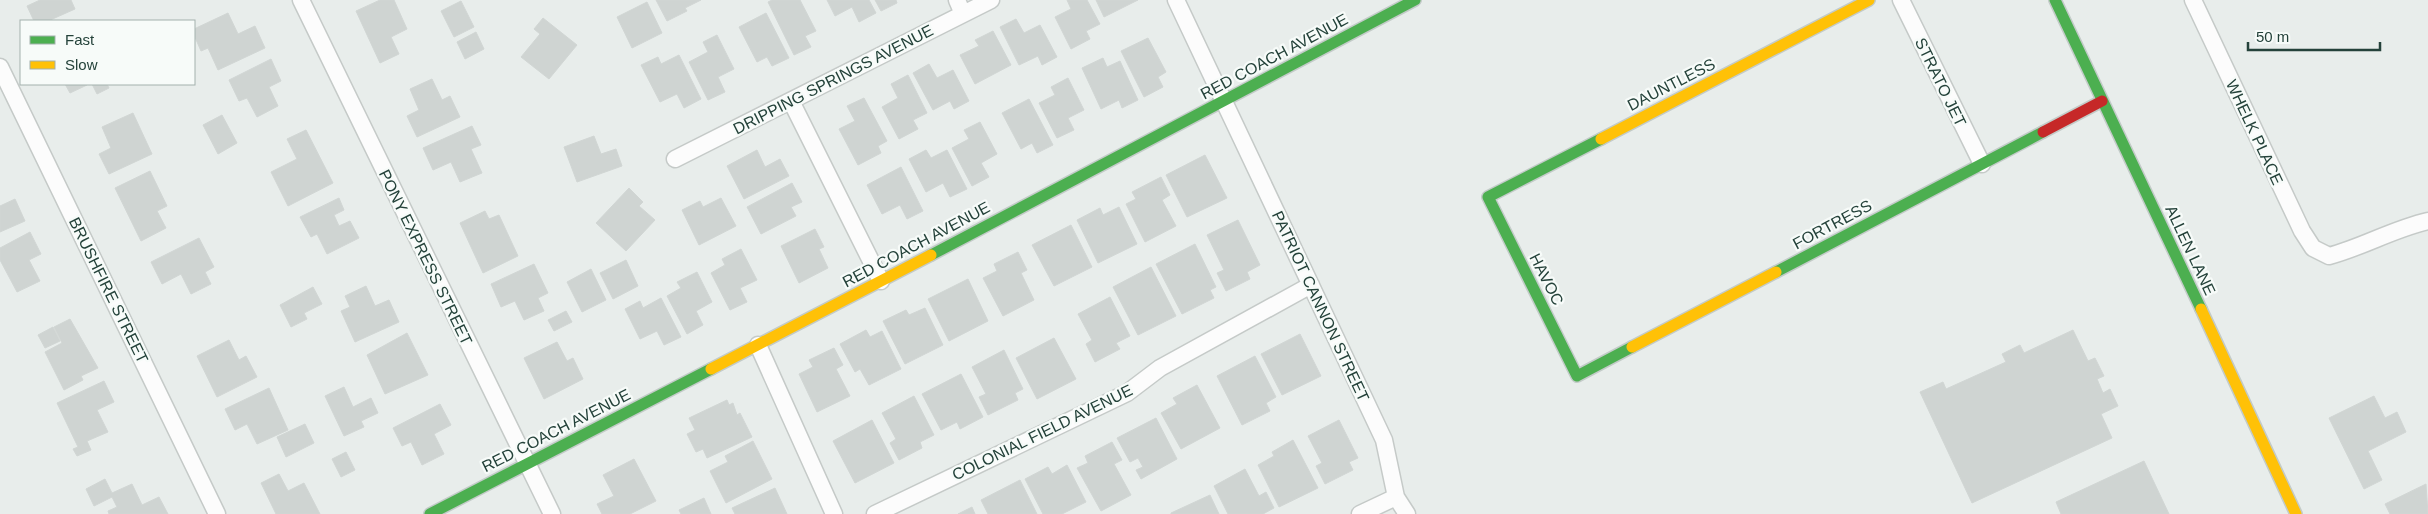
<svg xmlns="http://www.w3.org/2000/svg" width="2428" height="514" font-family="Helvetica,sans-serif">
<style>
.building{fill:#cfd4d2;stroke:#d1d6d4}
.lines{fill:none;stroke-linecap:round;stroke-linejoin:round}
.street-casing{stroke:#c5cac8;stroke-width:19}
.fast-casing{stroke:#c3cbc8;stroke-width:14}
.slow-casing{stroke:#c3cbc8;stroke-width:14}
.jam-casing{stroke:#c3cbc8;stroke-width:14}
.street{stroke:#fcfcfc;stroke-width:16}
.fast{stroke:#4caf50;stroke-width:11}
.slow{stroke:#ffc107;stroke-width:11}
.jam{stroke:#c62828;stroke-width:11}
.labels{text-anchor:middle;stroke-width:4.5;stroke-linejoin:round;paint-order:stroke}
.street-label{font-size:16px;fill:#24423a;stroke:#f7fbf9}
</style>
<rect width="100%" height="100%" fill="#e8edeb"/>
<path class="building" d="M40,0H71L75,9L48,21H34L27,6Z
M380,0H394L407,29L391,37L399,54L380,63L356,11Z
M656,0H701L685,8L687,11L667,21Z
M772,0H800L816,31L805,36L811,47L794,55L768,2Z
M827,0H869L876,13L859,22L852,7L835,16Z
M875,0H896L897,3L881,11Z
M1067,0H1087L1100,24L1086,31L1090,39L1071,49L1055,17L1071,9Z
M1096,0H1138L1104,17Z
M461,1L474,27L454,37L441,11Z
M647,2L662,33L632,48L617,17Z
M228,13L238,34L255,26L265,48L218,70L208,48L201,51L194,35V29Z
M766,13L789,58L772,66L767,57L757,62L739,27Z
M543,18L577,45L549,79L521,57L540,34L534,29Z
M1016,19L1024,33L1040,25L1057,57L1042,65L1038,56L1019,65L1000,27Z
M993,31L1011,65L975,84L960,55L979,46L975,40Z
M476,32L484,49L465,59L457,42Z
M717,35L734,69L718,77L725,92L708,100L689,62L708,52L703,42Z
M1148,38L1166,72L1158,77L1163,87L1144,97L1121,51Z
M679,55L701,99L684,108L677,94L660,102L641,65L658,57L661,64Z
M1103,58L1107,67L1120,61L1138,100L1122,108L1119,100L1101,109L1082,68Z
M271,59L281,81L269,87L278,106L257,117L247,98L239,101L229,80Z
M929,64L937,78L953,70L969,101L954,109L950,101L933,110L913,73Z
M908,75L927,113L913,120L918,129L899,139L882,107L898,98L891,84Z
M1068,78L1084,110L1068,118L1074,130L1057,138L1039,103L1055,95L1051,87Z
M432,79L442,100L450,96L460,117L417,137L407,116L419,110L410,89Z
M65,84H86L87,85L70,93Z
M92,84H107L109,88L97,94Z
M864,98L887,141L878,146L881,153L858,165L839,129L855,121L847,106Z
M1029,99L1053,145L1037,153L1032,143L1021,149L1002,113Z
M133,113L152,154L109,174L99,154L111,148L102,127Z
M222,115L237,143L218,154L203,125Z
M980,122L997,154L981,163L989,177L972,186L952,148L969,139L964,130Z
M472,126L481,145L471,149L482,173L460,182L451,162L433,170L423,148Z
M306,130L333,183L288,206L271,172L297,159L287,139Z
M594,136L601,154L616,149L622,166L577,182L564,147Z
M757,150L765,167L780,159L789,176L744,199L727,166Z
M926,150L931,158L947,150L967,189L950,197L943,183L926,192L909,159Z
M1205,155L1227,198L1187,217L1166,175Z
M901,167L923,211L907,219L900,205L882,214L867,185Z
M150,171L167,206L157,211L166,228L141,241L115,188Z
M1161,177L1170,195L1162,200L1176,226L1145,242L1126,204L1136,199L1132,192Z
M792,183L802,202L791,207L796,216L761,234L747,207Z
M629,188L643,202L639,206L655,220L626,251L596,223Z
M339,198L344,210L334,215L339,226L350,221L359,238L327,254L317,234L311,237L300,217Z
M721,198L736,226L699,245L682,210L700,201L703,207Z
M15,199L25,221L0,232V206Z
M1119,207L1137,244L1098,263L1077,220L1100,208L1103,215Z
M485,211L489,219L499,215L518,256L483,273L460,223Z
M1238,220L1260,265L1247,272L1250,279L1226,291L1217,273L1224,270L1207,235Z
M1071,225L1092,267L1054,286L1032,245Z
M815,229L824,247L819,249L828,268L799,283L781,246Z
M30,232L41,254L29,260L40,281L17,292L0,260V248Z
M199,238L214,267L205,272L211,284L191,294L181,274L162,284L151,262Z
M1195,244L1216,287L1210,290L1214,298L1182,314L1156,264Z
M741,249L757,280L740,288L747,302L730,310L711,273L725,265L722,259Z
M1018,252L1027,270L1021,273L1034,300L1003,316L983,278L997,271L994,264Z
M626,260L638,286L613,299L600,273Z
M534,264L548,293L538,298L544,311L524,320L515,301L501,307L491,284Z
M1151,267L1176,316L1138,335L1113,287Z
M591,269L606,300L582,312L567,282Z
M697,272L712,302L696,311L703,325L687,334L667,296L681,288L677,282Z
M968,279L988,321L949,341L928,299Z
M366,286L375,306L389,300L399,322L355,342L341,311L350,307L345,296Z
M313,287L322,304L304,313L307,319L291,327L280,305Z
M1110,297L1130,336L1116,343L1120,349L1095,362L1086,344L1092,340L1078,314Z
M661,298L681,337L664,345L657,331L640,339L625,309L640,301L643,308Z
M925,308L943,345L905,364L883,321L906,310L909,315Z
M566,311L572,322L554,331L548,320Z
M70,319L98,368L81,376L83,380L64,390L45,352L62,343L54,327Z
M53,327L60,341L45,348L38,335Z
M866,330L870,337L882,331L901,369L869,385L860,369L855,372L840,344Z
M2073,330L2088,361L2095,358L2104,376L2097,379L2103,393L2110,389L2118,406L2101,414L2112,438L1972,503L1920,392L1943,382L1946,389L2006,362L2002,354L2020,345L2024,353Z
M407,333L428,375L385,394L367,355Z
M1300,334L1321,376L1282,395L1261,354Z
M1054,338L1076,379L1037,399L1016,358Z
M229,340L239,360L246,356L257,377L217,397L197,356Z
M557,342L567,361L573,358L583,379L544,399L524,358Z
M834,348L843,365L836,369L850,396L817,412L799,374L813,367L809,360Z
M1004,350L1023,389L1015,393L1018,400L988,415L979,397L986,394L972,367Z
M1255,356L1276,397L1266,403L1270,411L1242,425L1217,376Z
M961,374L983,417L960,429L957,422L941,430L922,394Z
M104,381L114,402L97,410L108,432L87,441L91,450L77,456L73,449L78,447L57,403Z
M1197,385L1220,428L1181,449L1161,413L1177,404L1173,398Z
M344,387L353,407L371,398L378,413L361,421L364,427L344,436L325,396Z
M269,388L288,430L257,444L247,424L235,430L225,409Z
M914,396L934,435L920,442L922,448L899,460L890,443L896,439L882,413Z
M2374,396L2385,418L2397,412L2406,432L2368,451L2382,480L2364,489L2329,418Z
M727,400L729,405L733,403L737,415L740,413L752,437L707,458L703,449L696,452L687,434L695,430L689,418Z
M440,404L451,425L434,434L444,454L422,465L411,442L402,446L393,428Z
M1156,418L1177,459L1141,479L1136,470L1143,467L1138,458L1130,462L1117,438Z
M872,420L894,463L855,483L833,441Z
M1339,420L1358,458L1349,462L1353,470L1325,484L1316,466L1322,463L1308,436Z
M305,424L314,443L286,457L277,437Z
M1293,440L1318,488L1279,507L1258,465L1274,456L1272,452Z
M753,441L772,479L726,503L710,471L728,462L725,456Z
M1112,442L1122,460L1114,464L1131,495L1101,511L1077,468L1088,463L1085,456Z
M346,452L355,470L341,477L332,459Z
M634,459L656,501L630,514H602L597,504L614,496L603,475Z
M2144,461L2169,514H2061L2056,502Z
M1067,465L1086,502L1062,514H1043L1025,479L1048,467L1052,474Z
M1245,469L1259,496L1266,492L1274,508L1263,514H1228L1214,486Z
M279,474L288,491L304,483L320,514H276L261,483Z
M105,479L112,493L132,484L142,505L159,497L168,514H109L108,511L117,507L112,497L94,506L86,489Z
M1020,480L1037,514H988L981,500Z
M2426,484L2428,514H2390L2385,504Z
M775,488L787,514H735L732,508Z
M1210,495L1219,514H1171V513Z
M704,498L711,514H681L679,510Z
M972,507L975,514H958Z"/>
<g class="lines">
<g class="street-casing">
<path id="street" d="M301,0L552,514
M957,0L963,14
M1176,0L1384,440L1396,497L1407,514
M1901,0L1982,164
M2193,0L2302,231L2313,248L2329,256C2363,247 2393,229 2428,221
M0,67L217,514
M791,101L881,281
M675,159L991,0
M758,345L834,514
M875,514L1127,393L1160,368L1311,285
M1360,514L1396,497"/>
</g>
<g class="fast-casing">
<path id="fast" d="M2055,0L2201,309
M1601,139L1488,197L1577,376L1632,347
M931,255L1415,0
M1776,272L2043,132
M430,514L711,369"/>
</g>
<g class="slow-casing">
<path id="slow" d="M1601,139L1869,0
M2201,309L2296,514
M1632,347L1776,272
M711,369L931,255"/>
</g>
<g class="jam-casing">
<path id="jam" d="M2043,132L2102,101"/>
</g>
<use href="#street" class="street"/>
<use href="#fast" class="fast"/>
<use href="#slow" class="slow"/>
<use href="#jam" class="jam"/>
</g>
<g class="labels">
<g class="street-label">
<text transform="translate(1274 56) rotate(-28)" y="6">RED COACH AVENUE</text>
<text transform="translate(833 79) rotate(-27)" y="6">DRIPPING SPRINGS AVENUE</text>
<text transform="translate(1941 82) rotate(64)" y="6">STRATO JET</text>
<text transform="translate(1671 84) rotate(-27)" y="6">DAUNTLESS</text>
<text transform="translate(2255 132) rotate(65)" y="6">WHELK PLACE</text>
<text transform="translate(1832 224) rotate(-28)" y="6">FORTRESS</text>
<text transform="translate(916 244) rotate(-28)" y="6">RED COACH AVENUE</text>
<text transform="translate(2191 250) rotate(65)" y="6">ALLEN LANE</text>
<text transform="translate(426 257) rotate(64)" y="6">PONY EXPRESS STREET</text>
<text transform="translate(1547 279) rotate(63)" y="6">HAVOC</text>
<text transform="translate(109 290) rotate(64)" y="6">BRUSHFIRE STREET</text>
<text transform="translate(1321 306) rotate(65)" y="6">PATRIOT CANNON STREET</text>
<text transform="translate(556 430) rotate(-27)" y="6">RED COACH AVENUE</text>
<text transform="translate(1042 432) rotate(-26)" y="6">COLONIAL FIELD AVENUE</text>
</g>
</g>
<rect x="20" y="20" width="175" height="65" fill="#f7fbf9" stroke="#a3b1ad"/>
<rect x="30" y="36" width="25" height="8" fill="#4caf50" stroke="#a3b1ad"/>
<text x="65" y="45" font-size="15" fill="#24423a">Fast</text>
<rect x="30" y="61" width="25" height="8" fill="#ffc107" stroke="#a3b1ad"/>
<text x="65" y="70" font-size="15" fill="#24423a">Slow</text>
<path d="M2248 42v8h132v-8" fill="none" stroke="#24423a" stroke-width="2.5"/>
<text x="2256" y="42" font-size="15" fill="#24423a" stroke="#f7fbf9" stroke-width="4" paint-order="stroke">50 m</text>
</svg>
